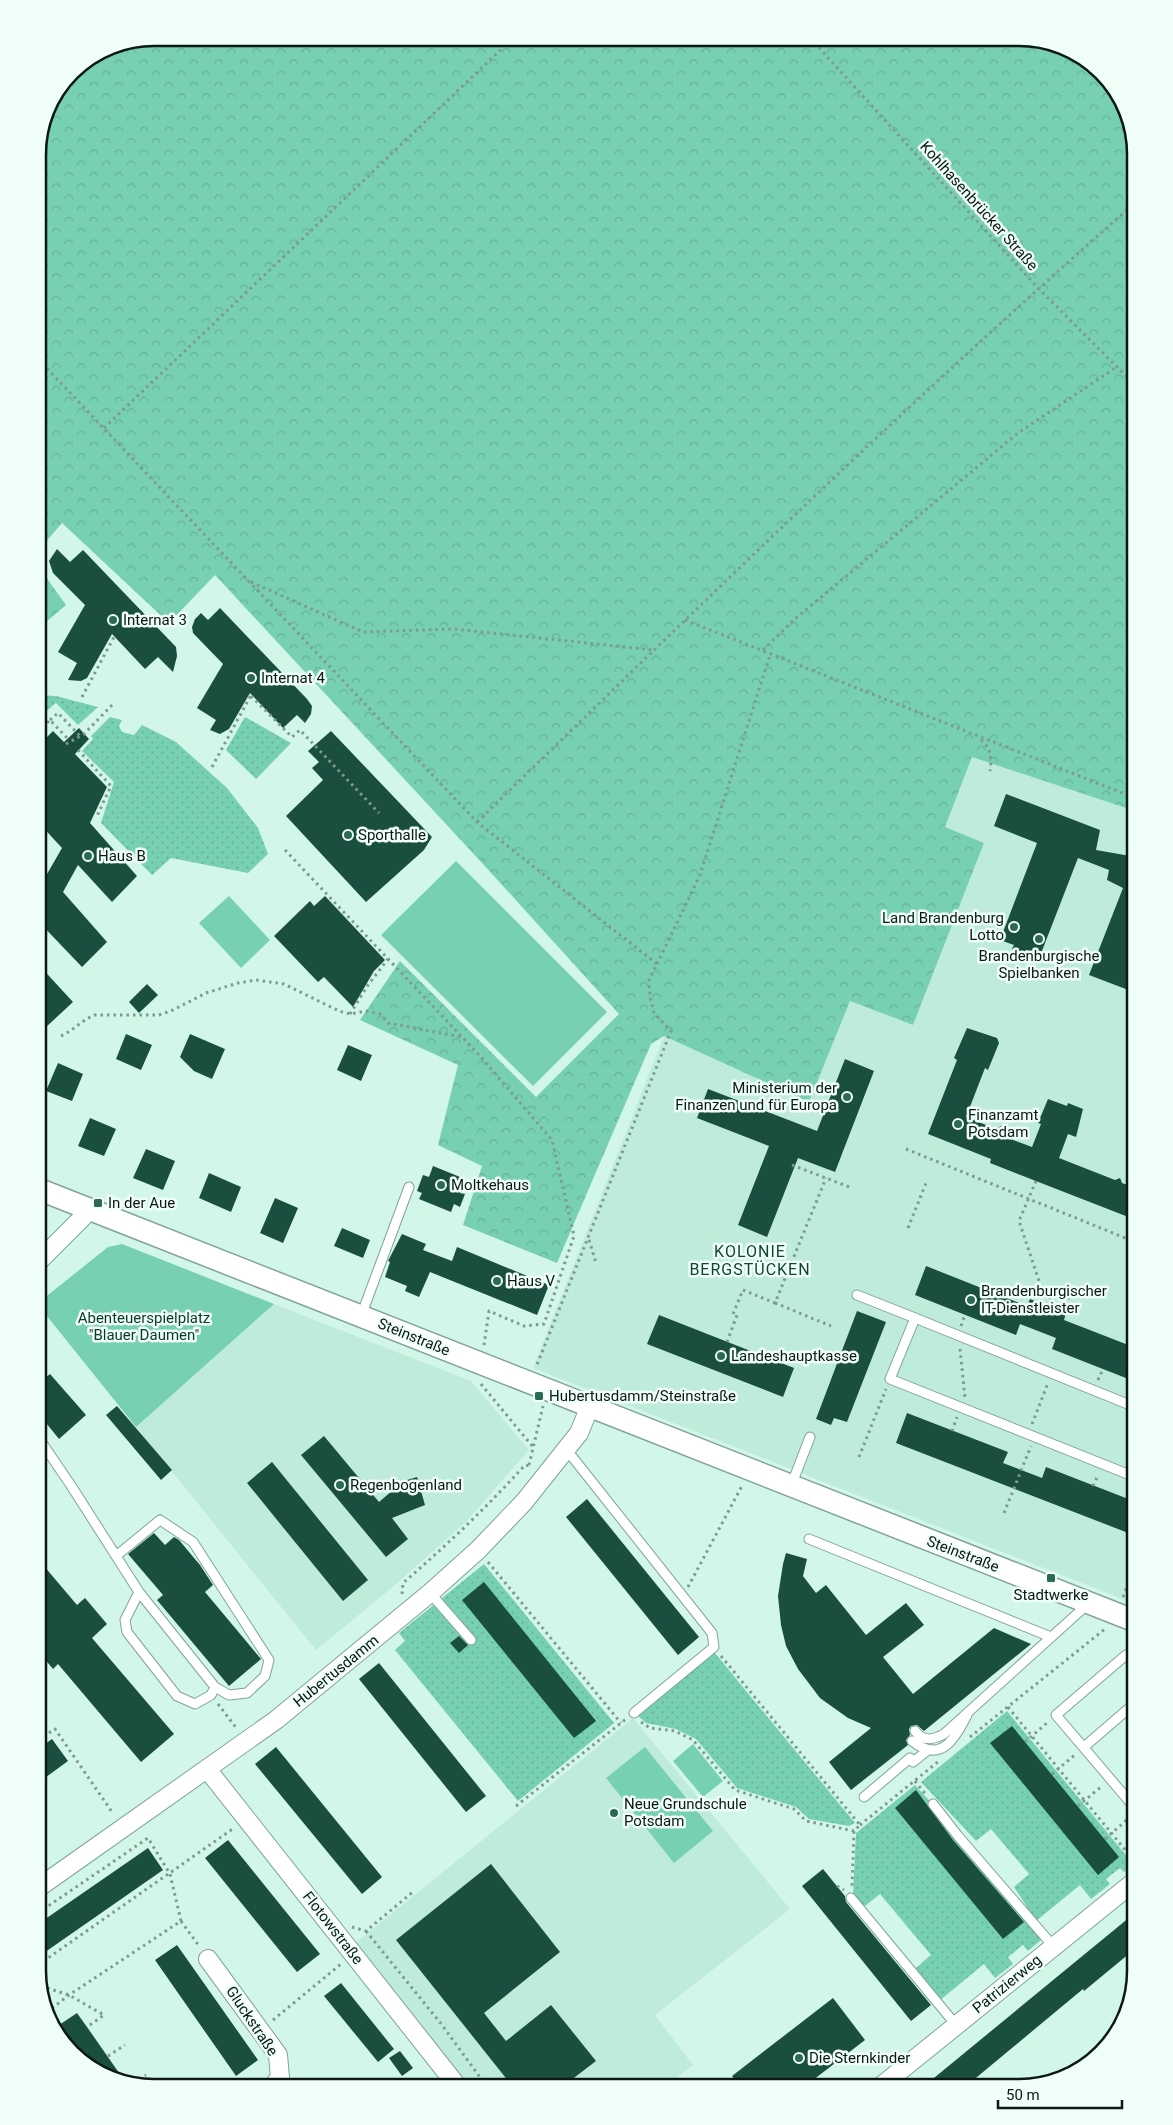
<svg xmlns="http://www.w3.org/2000/svg" width="1173" height="2125" font-family="Roboto,sans-serif">
<style>
.built{fill:#bfecda}
.grass{fill:url(#grass-dots)}
.forest{fill:url(#forest-crowns)}
.green{fill:#77d0b1}
.building{fill:#1a4f3f}
.lines{fill:none;stroke-linecap:round;stroke-linejoin:round}
.service-casing{stroke:#81a396;stroke-width:11}
.minor-casing{stroke:#81a396;stroke-width:20}
.tertiary-casing{stroke:#81a396;stroke-width:24}
.path{stroke:#7e998e;stroke-width:3;stroke-dasharray:2.5 4;stroke-linecap:butt}
.service{stroke:#fff;stroke-width:9}
.minor{stroke:#fff;stroke-width:18}
.tertiary{stroke:#fff;stroke-width:21}
.poi-dot{fill:#2b6956;stroke:#f0fef8;stroke-width:2}
.labels{text-anchor:middle;stroke-width:5;stroke-linejoin:round;paint-order:stroke}
.street-label{font-size:15px;fill:#0b1813;stroke:#f0fef8}
.poi-label{font-size:15px;fill:#0b1813;stroke:#f0fef8;text-anchor:start}
.park-label{font-size:15px;fill:#0a382a;stroke:#f0fef8}
.neighbourhood-label{font-size:16px;letter-spacing:1px;fill:#104434;stroke:#f0fef8}
.rim{fill:none;stroke:#0b1813;stroke-width:2.5}
</style>
<defs>
<pattern id="grass-dots" width="8" height="8" patternUnits="userSpaceOnUse" patternTransform="scale(1.25)"><rect width="8" height="8" fill="#77d0b1"/><path d="M2 2h.1M6 6h.1" fill="none" stroke="#66b297" stroke-width="1.8" stroke-linecap="round"/></pattern>
<pattern id="forest-crowns" width="20" height="18" patternUnits="userSpaceOnUse" patternTransform="scale(1.25)"><rect width="20" height="18" fill="#77d0b1"/><path d="M2 6a3 3 0 1 1 6 0M12 15a3 3 0 1 1 6 0" fill="none" stroke="#66b297"/></pattern>
</defs>
<rect width="100%" height="100%" fill="#d2f7e8"/>
<path class="built" d="M972,756L1135,811V1604L533,1368L664,1036L809,1101L850,1001L913,1025L984,843L945,827Z
M274,1304L471,1381L529,1450L467,1521L394,1586L316,1650L136,1427Z
M633,1718L790,1909L655,2015L693,2065L665,2087H471L354,1944Z"/>
<path class="grass" d="M38,695L56,696L98,707L78,725L56,703L38,718Z
M110,717L122,720L119,726L122,732L134,735L142,725L176,742L227,788L258,828L268,854L248,873L171,858L152,875L101,823L114,782L82,751L93,739L91,736Z
M245,717L291,743L256,779L226,750Z
M484,1564L614,1723L518,1801L395,1650L405,1641L399,1633Z
M714,1652L855,1823L849,1826L809,1819L796,1807L737,1788L696,1739L676,1729L646,1723L637,1715Z
M1007,1711L1134,1865L1124,1872L1120,1868L1106,1879L1110,1884L1091,1899L1080,1885L1036,1921L1014,1887L1029,1874L991,1829L976,1841L921,1782Z
M915,1785C946,1819 977,1854 1006,1890C1019,1906 1028,1924 1041,1940L1028,1951L1023,1945L1008,1957L1013,1964L995,1978L984,1964L939,2001L916,1968L931,1955L880,1894L865,1906L853,1896L856,1833Z"/>
<path class="forest" d="M154,38H1027L1090,61L1126,109L1135,154V811L972,757L945,827L984,843L913,1025L850,1001L809,1102L664,1036L651,1044L557,1263L463,1225L482,1166L438,1145L458,1065L360,1020L400,961L536,1097L619,1014L483,864L215,575L169,623L62,523L38,551V147L47,109L72,72L110,46Z
M38,566L66,605L46,622L38,613Z"/>
<path class="green" d="M456,861L607,1012L533,1086L381,935Z
M229,896L270,940L241,968L199,923Z
M122,1244L274,1304L136,1427L38,1305V1303L108,1247Z
M693,1744L723,1781L703,1797L673,1761Z
M645,1747L713,1831L674,1863L606,1778Z"/>
<path class="building" d="M57,549L70,562L83,550L176,647L177,656L173,672L158,657L145,669L112,634L87,678L81,681L68,680L77,663L58,652L85,605L53,573L49,561Z
M220,608L307,699L312,706L311,714L305,723L297,715L283,728L250,693L229,729L220,734L210,730L216,720L197,708L223,664L193,633L192,627L195,619L201,613L208,620Z
M79,728L89,739L75,754L107,787L90,823L137,876L112,902L78,865L63,892L107,942L82,967L38,921V864L47,874L62,848L38,822V746L53,731L64,742Z
M331,731L432,837L424,850L366,902L286,816L323,780L312,768L319,762L308,751Z
M1006,794L1100,830L1096,850L1136,857V980L1131,991L1089,975L1123,888L1107,880L1109,870L1078,858L1040,956L1026,950L1025,954L1012,949L1014,945L1000,940L1037,843L994,826Z
M325,896L385,960L374,971L353,1007L324,977L318,982L274,936L310,901L314,906Z
M38,964L73,1002L45,1028L38,1020Z
M147,984L158,995L139,1013L129,1002Z
M967,1028L997,1038L999,1043L988,1070L985,1068L966,1117L996,1129L1001,1126L1005,1137L1032,1147L1041,1124L1038,1123L1048,1099L1067,1106L1068,1103L1083,1109L1076,1137L1068,1134L1059,1158L1115,1180L1120,1178L1122,1183L1136,1188V1220L990,1163L991,1159L928,1134L957,1060L954,1058Z
M126,1034L152,1045L141,1070L116,1059Z
M190,1034L225,1049L212,1079L194,1071L180,1057Z
M348,1045L372,1055L361,1081L337,1070Z
M845,1059L874,1071L835,1172L798,1158L767,1237L738,1225L769,1146L697,1118L708,1089L817,1131Z
M58,1063L83,1074L72,1101L46,1091Z
M90,1118L116,1129L104,1156L78,1146Z
M146,1149L175,1161L163,1190L133,1178Z
M433,1166L465,1179L460,1193L465,1194L460,1207L454,1204L451,1212L419,1199L422,1193L417,1191L423,1175L429,1177Z
M209,1173L241,1187L231,1212L199,1198Z
M275,1198L298,1208L283,1243L260,1233Z
M342,1228L370,1240L363,1258L334,1246Z
M402,1234L426,1244L423,1250L452,1261L457,1247L549,1285L537,1315L430,1272L419,1297L405,1291L407,1286L385,1277L390,1262L388,1261Z
M926,1266L1027,1306L1030,1299L1066,1313L1064,1320L1136,1348V1382L1052,1349L1056,1338L1020,1324L1016,1335L915,1295Z
M857,1311L886,1322L847,1422L834,1418L831,1425L816,1419Z
M659,1315L794,1368L783,1397L647,1344Z
M50,1374L86,1415L59,1439L38,1413V1384Z
M117,1406L172,1470L161,1480L106,1415Z
M907,1413L1008,1452L1003,1463L1042,1478L1046,1467L1136,1502V1536L896,1443Z
M324,1436L379,1502L393,1490L394,1484L417,1477L425,1505L392,1518L408,1539L386,1557L301,1455Z
M272,1462L368,1580L343,1601L247,1483Z
M587,1499L699,1637L678,1655L566,1517Z
M154,1533L165,1545L174,1537L179,1540L200,1565L213,1585L205,1592L261,1659L229,1686L157,1600L163,1595L128,1554Z
M786,1553L807,1559L803,1576L816,1593L826,1585L866,1635L906,1603L924,1625L883,1657L913,1694L994,1628L1031,1644L924,1731L917,1725L911,1726L909,1729L910,1735L906,1740L908,1745L851,1790L829,1762L871,1728L848,1718L820,1698L798,1669L786,1646L781,1625L778,1596L783,1564Z
M38,1559L77,1605L85,1598L107,1624L92,1638L174,1734L141,1762L58,1664L53,1669L38,1651Z
M484,1582L596,1721L574,1738L462,1600Z
M459,1636L468,1645L459,1653L450,1643Z
M379,1663L486,1796L466,1812L359,1679Z
M1012,1726L1119,1857L1098,1875L990,1743Z
M52,1739L68,1761L38,1783V1749Z
M276,1747L382,1877L362,1894L255,1764Z
M916,1790L953,1840L1024,1922L1003,1939L895,1808Z
M228,1840L320,1954L297,1972L205,1858Z
M148,1848L163,1870L38,1957V1924Z
M491,1864L560,1952L484,2013L506,2041L551,2005L596,2061L562,2087H513L396,1940Z
M823,1869L845,1896L846,1902L931,2005L911,2021L802,1886Z
M1136,1912V1948L1084,1991L1083,1989L965,2087H923Z
M177,1945L258,2060L236,2076L155,1960Z
M341,1983L394,2049L378,2062L324,1996Z
M833,1998L865,2040L804,2087H740L732,2076Z
M77,2013L87,2027L124,2080L89,2068L56,2027Z
M400,2051L413,2068L402,2076L389,2058Z"/>
<g class="lines">
<g class="service-casing">
<path id="service" d="M857,1295L915,1318L890,1379L1135,1477
M361,1316L409,1187
M915,1318L1135,1407
M38,1437L70,1484L139,1592L215,1687L229,1695L247,1693L265,1676L269,1660L193,1542L160,1520L116,1556
M566,1449L712,1633L714,1647L634,1713
M791,1486L810,1437
M809,1539L1051,1637
M139,1592L125,1620L127,1632L177,1696L195,1704L211,1695L215,1687
M430,1593L471,1640
M915,1731C923,1742 933,1740 944,1734L1089,1603
M912,1741C941,1764 955,1739 967,1715
M1084,1747L1135,1703
M864,1797L910,1758L913,1762L928,1750
M933,1804L958,1836L1054,1947
M1135,1808L1056,1715L1126,1655L1135,1666
M851,1898L956,2025"/>
</g>
<g class="minor-casing">
<path id="minor" d="M38,1262L90,1210
M207,1769L458,2087
M38,1888L276,1720L430,1593L478,1550L524,1502L579,1433L590,1406
M208,1959L278,2055L280,2078L272,2087
M880,2087L1135,1881"/>
</g>
<g class="tertiary-casing">
<path id="tertiary" d="M38,1189L1135,1621"/>
</g>
<path class="path" d="M810,38L1038,288L1135,385
M38,359L477,822L657,964L649,980L650,997L654,1013L671,1031L536,1367
M104,428L513,38
M251,582L363,632L454,629L653,650
M685,620L1135,798
M763,650L796,618L1018,433L1118,366
M251,696L292,737L300,730L379,813
M82,697L114,637
M50,720L58,713L80,736
M38,732L50,720L68,739
M981,740C991,748 992,758 990,771
M66,744L84,734L112,705
M78,750L111,786L97,816
M212,767L251,695
M477,822C693,612 909,401 1135,203
M285,850L480,1056L552,1140L574,1236L544,1324L524,1326L489,1311L484,1345
M657,964L700,875L770,655
M350,1014L368,985L388,959
M61,1036C74,1030 82,1020 95,1015H159L173,1010L206,993L238,983L256,980L284,984L339,1011L350,1014L366,1011L380,1014L388,1023L461,1037
M906,1149L1135,1242
M792,1165L852,1188
M1036,1181L1019,1221L1039,1281
M908,1228L926,1183
M589,1240L596,1263
M1051,1294L1067,1301L1071,1293
M775,1303L831,1326
M1047,1305L1054,1287
M733,1314L743,1290L775,1303L826,1178
M961,1326L965,1314
M727,1342L737,1315
M960,1349L965,1398
M1098,1380L1103,1369
M481,1384L533,1447
M1032,1424L1048,1383
M952,1431L957,1417
M859,1457L886,1389
M529,1465L543,1406
M1093,1486L1098,1475
M1004,1513L1031,1446
M488,1562L621,1723
M688,1587L743,1484
M402,1594L403,1583C446,1546 487,1507 525,1465L532,1466
M1123,1597L1135,1566
M721,1656L860,1825L854,1831L852,1888
M218,1704L237,1729
M1008,1707L1135,1862
M641,1722L650,1728L675,1731L693,1740L735,1790L794,1809L806,1821L854,1831
M970,1737L1105,1629
M38,1740L55,1729L112,1812
M1025,1742L1048,1722
M1052,1774L1076,1754
M915,1781L927,1796
M516,1806L626,1719
M1078,1806L1102,1786
M860,1825L939,1761
M1105,1839L1129,1818
M837,1886L844,1890
M38,1913L148,1838L170,1874L181,1921L69,1995L46,2013
M181,1921L199,1946
M352,1927L366,1931L414,1891
M366,1931L442,2025L487,2087
M38,1965L234,1828
M41,1986L69,1995L104,2015L87,2027
M273,2020L341,1964
M108,2056L125,2045
M134,2083L146,2075"/>
<use href="#service" class="service"/>
<use href="#minor" class="minor"/>
<use href="#tertiary" class="tertiary"/>
</g>
<g class="poi-dot">
<circle cx="113" cy="620" r="5"/>
<circle cx="251" cy="678" r="5"/>
<circle cx="348" cy="835" r="5"/>
<circle cx="88" cy="856" r="5"/>
<circle cx="1014" cy="927" r="5"/>
<circle cx="1039" cy="939" r="5"/>
<circle cx="847" cy="1097" r="5"/>
<circle cx="958" cy="1124" r="5"/>
<circle cx="441" cy="1185" r="5"/>
<rect x="93" y="1198" width="10" height="10" rx="2.5"/>
<circle cx="497" cy="1281" r="5"/>
<circle cx="971" cy="1300" r="5"/>
<circle cx="721" cy="1356" r="5"/>
<rect x="534" y="1391" width="10" height="10" rx="2.5"/>
<circle cx="340" cy="1485" r="5"/>
<rect x="1046" y="1573" width="10" height="10" rx="2.5"/>
<circle cx="614" cy="1813" r="5"/>
<circle cx="799" cy="2058" r="5"/>
</g>
<g class="labels">
<g class="street-label">
<text transform="translate(979 206) rotate(48)" y="5">Kohlhasenbrücker Straße</text>
<text transform="translate(414 1337) rotate(22)" y="5">Steinstraße</text>
<text transform="translate(963 1554) rotate(21)" y="5">Steinstraße</text>
<text transform="translate(336 1671) rotate(-39)" y="5">Hubertusdamm</text>
<text transform="translate(333 1928) rotate(52)" y="5">Flotowstraße</text>
<text transform="translate(1007 1984) rotate(-39)" y="5">Patrizierweg</text>
<text transform="translate(252 2021) rotate(56)" y="5">Gluckstraße</text>
</g>
<g class="poi-label">
<text x="123" y="625">Internat 3</text>
<text x="261" y="683">Internat 4</text>
<text x="358" y="840">Sporthalle</text>
<text x="98" y="861">Haus B</text>
<text x="1004" y="923" text-anchor="end">Land Brandenburg<tspan x="1004" dy="17">Lotto</tspan></text>
<text x="1039" y="961" text-anchor="middle">Brandenburgische<tspan x="1039" dy="17">Spielbanken</tspan></text>
<text x="837" y="1093" text-anchor="end">Ministerium der<tspan x="837" dy="17">Finanzen und für Europa</tspan></text>
<text x="968" y="1120">Finanzamt<tspan x="968" dy="17">Potsdam</tspan></text>
<text x="451" y="1190">Moltkehaus</text>
<text x="108" y="1208">In der Aue</text>
<text x="507" y="1286">Haus V</text>
<text x="981" y="1296">Brandenburgischer<tspan x="981" dy="17">IT-Dienstleister</tspan></text>
<text x="731" y="1361">Landeshauptkasse</text>
<text x="549" y="1401">Hubertusdamm/Steinstraße</text>
<text x="350" y="1490">Regenbogenland</text>
<text x="1051" y="1600" text-anchor="middle">Stadtwerke</text>
<text x="624" y="1809">Neue Grundschule<tspan x="624" dy="17">Potsdam</tspan></text>
<text x="809" y="2063">Die Sternkinder</text>
</g>
<g class="park-label">
<text x="144" y="1323">Abenteuerspielplatz<tspan x="144" dy="17">"Blauer Daumen"</tspan></text>
</g>
<g class="neighbourhood-label">
<text x="750" y="1257">KOLONIE<tspan x="750" dy="18">BERGSTÜCKEN</tspan></text>
</g>
</g>
<path d="M0 0H1173V2125H0ZM154 46H1019A108 108 0 0 1 1127 154V1971A108 108 0 0 1 1019 2079H154A108 108 0 0 1 46 1971V154A108 108 0 0 1 154 46Z" fill="#f0fef8" fill-rule="evenodd"/>
<path class="rim" d="M154 46H1019A108 108 0 0 1 1127 154V1971A108 108 0 0 1 1019 2079H154A108 108 0 0 1 46 1971V154A108 108 0 0 1 154 46Z"/>
<path d="M998 2100v8h124v-8" fill="none" stroke="#0b1813" stroke-width="2.5"/>
<text x="1006" y="2100" font-size="15" fill="#0b1813" stroke="#f0fef8" stroke-width="4" paint-order="stroke">50 m</text>
</svg>
